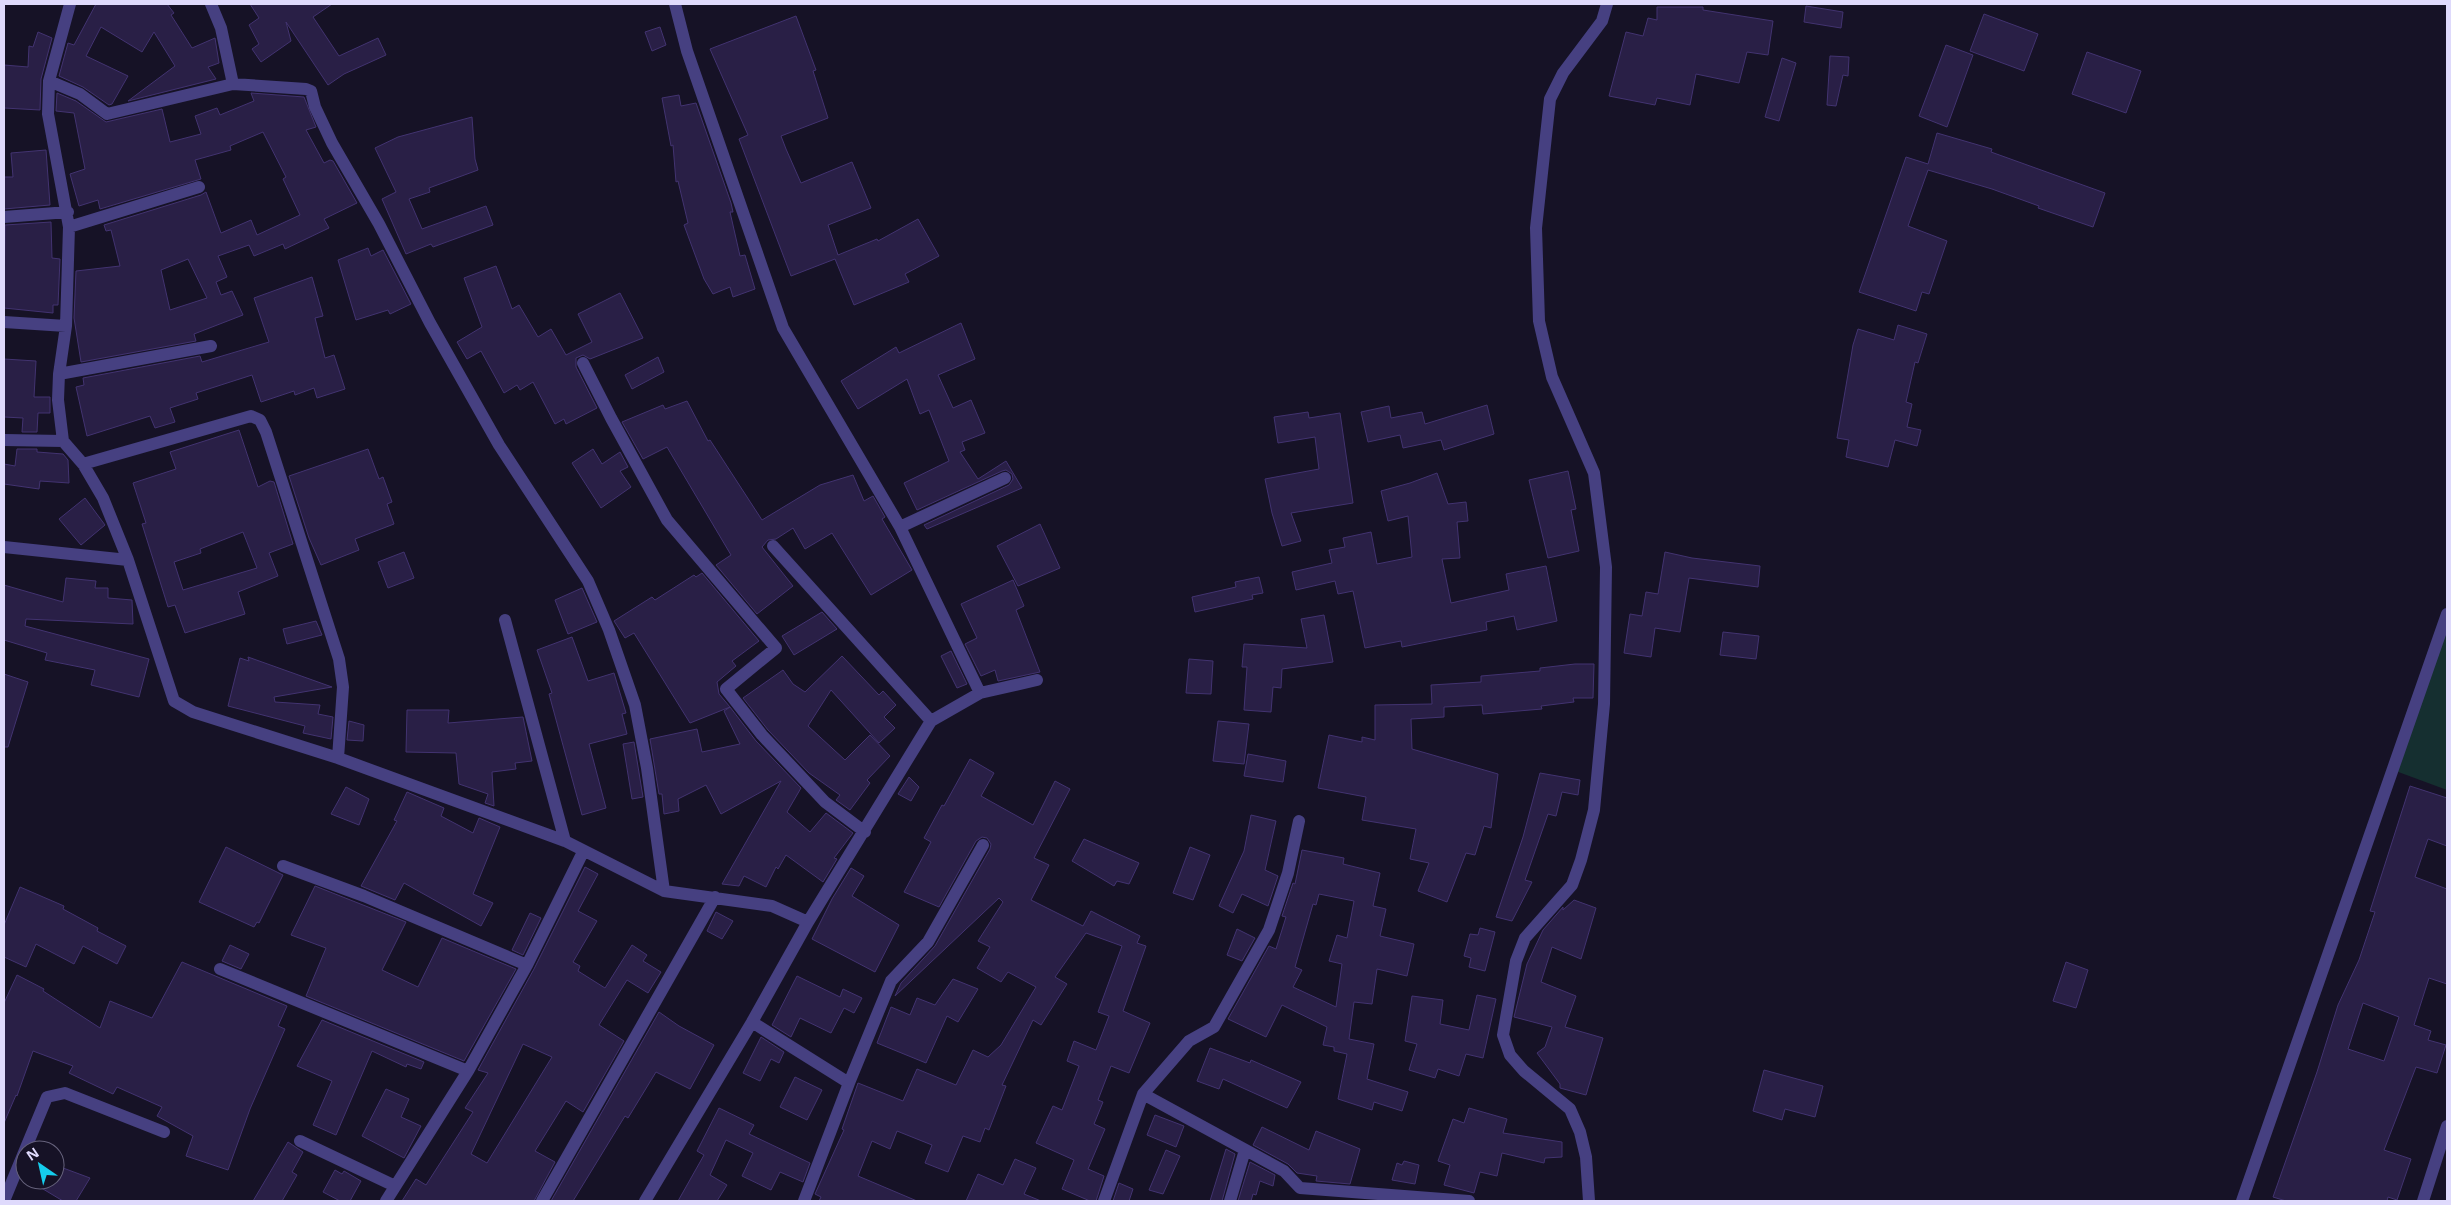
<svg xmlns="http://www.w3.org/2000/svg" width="2451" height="1205" font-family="'Open Sans',sans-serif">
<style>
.green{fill:#152f30}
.building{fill:#291f46;stroke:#423370;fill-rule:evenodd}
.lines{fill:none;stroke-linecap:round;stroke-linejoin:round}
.minor{stroke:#464081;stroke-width:12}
</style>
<rect width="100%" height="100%" fill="#161226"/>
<path class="green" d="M2447,614V790L2393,770Z"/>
<path class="building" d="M96,4H167L174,13L171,15L192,48L215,38L219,63L208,67L216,79L128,101L175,66L154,32L142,52L101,27L86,56L128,76L112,104L109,105L83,87L59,76L68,43L74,45Z
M250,4H332L313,17L339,56L378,38L386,55L344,74L328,85L286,22L291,41L261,62L252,49L259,44L249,25L259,18Z
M1806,6L1843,12L1841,28L1804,22Z
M1657,7H1703V10L1773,21L1768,55L1747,52L1739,83L1696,74L1690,105L1657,98L1655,105L1609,96L1626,32L1643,36L1648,18L1657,20Z
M1984,14L2038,34L2024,71L1970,51Z
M796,16L816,70L813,71L828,118L781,136L786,149L801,183L852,162L871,208L828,225L838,255L877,239L878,241L918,219L939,256L905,274L909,282L854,305L835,259L791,276L739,139L748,135L710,49Z
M660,27L666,45L652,51L645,32Z
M38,32L52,38L41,79L40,110L4,108V65L28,67L29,46L33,47Z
M1946,45L1973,55L1947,127L1919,116Z
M2087,52L2141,71L2126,113L2072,94Z
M1830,56L1849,57L1848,76L1843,75L1836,106L1827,105Z
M1782,58L1796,63L1779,121L1765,117Z
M57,93L76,101L106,122L162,109L170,142L201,134L195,116L217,108L220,115L254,101L251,93L304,97L316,127L306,130L324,163L330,160L333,161L357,203L324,219L329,228L285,249L283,244L254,256L249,245L218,256L227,277L216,282L221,295L232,291L243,315L194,334L196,341L81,362L74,318L76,271L120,266L111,230L106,231L104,225L201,195L206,192L221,233L251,220L257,235L300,215L283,179L286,177L263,132L230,146L231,150L195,160L201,179L100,209L98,200L79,206L70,174L85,169L74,113L56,111ZM188,259L207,298L170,310L161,270Z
M679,95L681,106L696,103L731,203L733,212H730L740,256L745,255L755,289L733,297L730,287L713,294L704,279L684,225L688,223L678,181L676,182L673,145L671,146L662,98Z
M472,117L475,159L478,170L429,188L430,192L409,199L422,229L486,206L493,225L433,247L431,244L406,254L382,199L396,192L375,148L398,137Z
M1937,133L1992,149L1991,152L2105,193L2093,227L2038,208L2039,206L1992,189L1928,170L1908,226L1947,241L1929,294L1922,292L1916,311L1859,292L1906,157L1928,164Z
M46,150L50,205L4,209V177H13L11,153Z
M51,222L52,258L60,259L58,305H53V313L4,308L5,225Z
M368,248L371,256L383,250L411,304L390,314L388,310L356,320L338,260Z
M496,266L512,309L519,305L538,337L551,329L566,355L592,342L578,314L620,293L643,338L590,359L583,355L576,358V367L597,408L566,424L564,419L555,424L533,382L520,390L517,385L504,393L481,351L467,359L457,342L482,327L464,278Z
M312,277L323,316L315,318L325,358L334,355L345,389L317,398L314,388L295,395L294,391L261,402L252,375L196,393L198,399L170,408L175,422L155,428L150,416L87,436L76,387L84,385L83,378L200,356L202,362L269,342L254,298Z
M961,323L975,359L938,375L953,408L971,400L985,433L962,442L965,450L960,452L978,479L1006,461L1022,488L927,529L924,525L1009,485L1013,479L1012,474L1006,470L1002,471L917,510L904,483L949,461L929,410L920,414L907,379L858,409L841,381L896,347L899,353Z
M1898,325L1927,334L1918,363L1915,362L1906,402L1912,404L1907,427L1921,430L1917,446L1895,440L1888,467L1846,457L1849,440L1837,438L1853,345L1858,329L1894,340Z
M658,357L664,372L632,389L625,375Z
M4,359L36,361L34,397H50V413H38L37,432H22L23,418L4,417Z
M687,401L708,441L710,440L762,520L820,485L853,475L864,501L873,496L885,517L882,519L912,570L871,595L832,533L805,549L793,528L776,539L768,540L762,547L793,586L757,614L716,565L731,555L667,447L643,459L622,422L663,405L665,409Z
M1487,405L1494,434L1444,450L1441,440L1403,448L1400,435L1368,442L1361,412L1389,406L1391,418L1422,412L1425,424Z
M1308,412L1309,418L1340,413L1353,503L1291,513L1301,541L1282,546L1272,513L1265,479L1319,469L1315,437L1278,443L1274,417Z
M239,430L258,487L270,481L274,482L293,544L269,553L278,576L238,592L245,614L185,633L175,605L168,607L142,524L146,523L133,483L176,469L170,452ZM243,532L257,568L183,590L174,562L201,553L200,549Z
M17,449H37V452L63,454L68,460L69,483L40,481L39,489L4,484V464L15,466Z
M368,449L379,479L383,477L392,502L387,504L394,524L355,539L359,550L321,565L309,538L289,476Z
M593,449L602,464L620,452L628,467L620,471L631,487L601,508L572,463Z
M1568,471L1576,509L1571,510L1579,551L1548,558L1529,480Z
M1437,473L1448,504L1466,502L1468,521L1457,522L1460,558L1442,559L1451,603L1509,590L1506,574L1546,566L1557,621L1517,630L1514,616L1486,622L1487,630L1402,647L1401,641L1365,648L1353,591L1338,594L1335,581L1296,590L1292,572L1332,563L1329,550L1345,547L1343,538L1371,532L1377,564L1412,557L1408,516L1388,521L1381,491L1410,483Z
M85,498L105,525L81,545L59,519Z
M1040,524L1060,568L1018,586L997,546Z
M404,552L414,578L388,588L378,562Z
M1665,552L1692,558L1760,566L1758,587L1689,578L1680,632L1655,628L1651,657L1624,653L1630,614L1642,616L1646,592L1658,594Z
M702,573L759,641L732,661L736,666L717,682L719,694L730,707L690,723L634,633L625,638L614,621L652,597L655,600L694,575L696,577Z
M1259,577L1263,593L1252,595L1253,599L1195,612L1192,597L1236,587L1235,582Z
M66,578L96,581L95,588H108V598L132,600L133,624L26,619L25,626L149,659L139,697L91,685L95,670L45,660L47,653L4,640V585L63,602Z
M1013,580L1024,606L1016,610L1040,672L998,681L995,670L981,676L965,644L977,638L961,604Z
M582,588L597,622L568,634L555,600Z
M822,612L837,629L794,655L782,636Z
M1324,615L1333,662L1282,669L1281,688L1273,687L1271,712L1244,710L1247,667H1242L1244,644L1307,648L1301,619Z
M316,621L322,635L287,644L283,629Z
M1723,632L1759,636L1756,659L1720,655Z
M572,637L588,681L614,673L626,713L622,714L627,734L589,744L606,808L582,815L549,694L552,693L537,650Z
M951,651L967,684L957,688L941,656Z
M842,656L879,695L883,691L896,705L884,717L895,728L879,743L831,690L808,726L845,760L870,735L890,756L867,780L870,783L850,810L836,800L840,795L809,773L768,730L743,698L783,670L793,684L805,692Z
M248,657L332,687L274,697L275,702L320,705L318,714L333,717L331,739L303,733L305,726L228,706L240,658L249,661Z
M1189,659L1213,661L1211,694L1186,693Z
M1575,664H1594L1593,698H1573L1574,702L1541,706L1542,709L1483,714L1482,705L1444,707V717L1411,719L1412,749L1498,774L1491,828L1484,826L1475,855L1466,853L1447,902L1418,891L1429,863L1410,859L1416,829L1362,820L1366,797L1318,788L1329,735L1362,742V737L1375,740V705L1432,704L1431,685L1481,682V676L1540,671V668Z
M4,674L28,682L8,747H4Z
M730,707L756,741L801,788L787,812L810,832L826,813L853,833L834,858L837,859L823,882L786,855L778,869L776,867L766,887L744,876L739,886L722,884L781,781L721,814L706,785L678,799L679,811L664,814L662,794H659L650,739L697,729L702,752L740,744L724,711Z
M407,710H449L448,723L523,717L532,761L515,763L516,769L492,772L494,806L485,803L488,794L459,784L456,753L406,752Z
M349,721L364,725L363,741L347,740Z
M1218,721L1249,724L1244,764L1213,761Z
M634,742L643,797L632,799L623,744Z
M1248,754L1286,761L1283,782L1244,776Z
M970,759L994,773L981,796L1033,825L1055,781L1070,789L1034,858L1049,865L1031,900L1083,926L1091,911L1140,936L1137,943L1146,946L1123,1011L1150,1023L1129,1073L1111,1066L1098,1100L1103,1102L1094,1124L1105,1129L1088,1169L1104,1176L1096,1201H1090L1062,1189L1074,1160L1036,1143L1053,1106L1062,1110L1079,1066L1067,1061L1074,1041L1096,1050L1109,1016L1098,1012L1122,946L1086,933L1055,977L1067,984L1041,1025L1033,1020L1002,1085L1006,1086L989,1130L985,1128L980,1142L963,1136L948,1172L925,1163L932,1145L897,1131L890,1149L872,1141L858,1176L917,1201H819L821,1197L815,1194L844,1130L842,1129L858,1083L903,1101L917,1069L956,1085L973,1050L988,1057L1001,1045L1036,987L1008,972L1001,982L977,968L990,947L978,941L1003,902L999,898L895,996L901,983L935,946L990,849L991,844L987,838L982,837L976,841L939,907L904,892L931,842L924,838L942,805L944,806Z
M1540,773L1580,780L1578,795L1562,792L1556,816L1548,814L1525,880L1532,882L1512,921L1496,917L1523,837Z
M909,777L919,787L911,801L898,794Z
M2410,786L2447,798V846L2428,839L2415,877L2447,889V984L2429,978L2414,1025L2431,1031L2428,1040L2446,1045L2437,1073L2416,1067L2384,1150L2411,1159L2397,1200L2388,1197L2387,1201H2286L2273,1197L2317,1072L2338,1005L2359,960L2375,912L2370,911ZM2363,1003L2399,1017L2384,1061L2348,1049Z
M346,787L369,799L359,825L331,814Z
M407,792L444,808L441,816L473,833L479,818L500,827L473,894L493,903L481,926L404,883L395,900L361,886L397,821L394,820Z
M1251,815L1276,821L1265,870L1278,876L1268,906L1242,894L1233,913L1219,906L1244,851Z
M1084,839L1139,863L1129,884L1117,881L1114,886L1072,861Z
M226,847L283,875L259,923L257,922L254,927L199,902Z
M1190,847L1210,855L1193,900L1173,893Z
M1302,850L1344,858L1343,864L1380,873L1373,906L1386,909L1380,936L1414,944L1407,976L1377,969L1372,1004L1354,1002L1349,1039L1374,1044L1367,1079L1408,1092L1402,1111L1374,1102L1372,1110L1338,1099L1347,1054L1334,1051V1047L1323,1045L1327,1027L1282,1005L1266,1037L1228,1019L1269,946L1276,949L1286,917L1282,916L1293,883L1295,884ZM1319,894L1354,901L1347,938L1337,935L1329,961L1342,964L1336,1007L1293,987L1302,970L1295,967L1313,904L1316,905Z
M585,867L598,874L578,911L597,921L573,962L580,966L578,971L605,988L632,945L647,955L643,961L661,972L648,993L627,980L599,1025L624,1041L583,1112L566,1101L535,1151L555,1162L534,1201H402L416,1179L426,1185L473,1112L465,1108L488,1073L478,1070L534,969ZM523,1044L552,1057L487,1163L471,1154Z
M851,868L864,876L852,896L899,925L875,972L812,939L832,899Z
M315,886L406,922L382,970L418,987L442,938L516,969L464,1061L306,996L326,948L291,935Z
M20,887L64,906L63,909L98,928L97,931L126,946L117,964L83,946L74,964L36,944L26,967L4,957V925Z
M1574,900L1596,908L1581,959L1552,947L1541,982L1576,996L1565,1027L1603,1038L1586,1095L1560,1088V1084L1537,1053L1545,1047L1552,1027L1514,1017L1527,964L1543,930L1563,907V910Z
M716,912L733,921L722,939L707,931Z
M530,913L541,918L523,955L512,950Z
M1480,928L1495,932L1485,971L1469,967L1471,958L1464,956L1470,934L1478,935Z
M1237,929L1255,938L1242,961L1227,955Z
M230,945L249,954L241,969L222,961Z
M182,962L287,1006L278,1026L285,1029L250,1109L228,1170L186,1156L193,1136L157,1116L162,1107L117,1087L113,1094L69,1073L73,1066L33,1051L17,1096L16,1095L4,1123V1003L17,975L44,989L43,991L100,1028L110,1001L152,1018Z
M2066,962L2088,970L2076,1008L2053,1001Z
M797,976L840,997L843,989L862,998L854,1013L844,1008L831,1033L800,1018L791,1037L772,1025Z
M953,979L978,989L958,1022L947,1016L926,1063L877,1043L891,1007L910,1015L917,998L935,1005Z
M1477,995L1496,999L1483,1058L1466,1054L1459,1076L1438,1069L1435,1078L1409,1070L1417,1044L1405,1041L1412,996L1443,1000L1440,1024L1469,1030Z
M659,1012L679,1026L714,1045L690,1089L656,1072L628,1118L625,1116L573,1201H551Z
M322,1020L424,1062L421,1069L407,1064L406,1067L372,1051L336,1135L313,1125L332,1081L297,1066Z
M761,1037L784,1052L779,1063L771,1059L760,1081L743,1073Z
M1210,1048L1250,1063L1251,1060L1301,1082L1287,1108L1223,1079L1219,1089L1197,1081Z
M1764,1070L1823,1086L1815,1117L1785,1109L1782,1120L1753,1111Z
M795,1077L822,1090L807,1120L780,1107Z
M386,1089L409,1099L401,1117L421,1126L404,1158L362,1136Z
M719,1108L754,1125L749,1134L810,1163L803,1182L780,1172L771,1190L742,1176L753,1153L726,1140L710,1175L727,1185L717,1201H678L704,1155L697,1151Z
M1469,1108L1507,1119L1503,1133L1562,1142V1157L1545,1158L1544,1163L1502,1153L1497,1176L1480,1172L1474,1193L1444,1185L1450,1165L1438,1161L1453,1119L1464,1123Z
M1155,1115L1184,1126L1176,1147L1147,1135Z
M1262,1127L1309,1150L1316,1131L1360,1149L1350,1184L1316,1181L1317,1176L1297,1173L1288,1164L1253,1145Z
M288,1142L303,1152L292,1172L297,1175L282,1201H253Z
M1226,1149L1235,1154L1222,1201H1210Z
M1166,1150L1180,1156L1163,1194L1149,1190Z
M1015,1159L1036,1168L1024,1194L1041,1201H966L978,1174L1003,1185Z
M1404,1161L1419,1165L1415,1184L1392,1180L1397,1163L1402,1165Z
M1250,1162L1275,1175L1273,1186L1260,1181L1256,1195L1253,1194L1251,1201H1238Z
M55,1165L90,1178L76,1201H63L28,1180H55Z
M335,1170L342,1174L344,1171L361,1181L350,1201H340L323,1192Z
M1119,1183L1133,1189L1129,1201H1113Z"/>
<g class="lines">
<path class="minor" d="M70,4L49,81L48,114L69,227L66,326L59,374L58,400L63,441L83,464L103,498L128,560L174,701L193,712L338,758L565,841L664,891L772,906L808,922
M211,4L221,28L233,84
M675,4L687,51L783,328L900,527L980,693
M49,81L80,94L107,114L233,84L306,89L311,91L315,107L332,143L379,224L430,323L499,445L588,581L609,630L635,705L647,768L664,891
M4,217L68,212
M69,227L199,187
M4,322L66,326
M583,363L611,418L667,520L776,648L726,689L762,735L825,802L865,832
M59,374L211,346
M4,440L63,441
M83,464L251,416L260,420L266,432L339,659L343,687L338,758
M900,527L1005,478
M773,546L931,721
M4,547L128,560
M505,620L565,841
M283,866L364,896L527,965
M220,969L468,1071
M752,1022L849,1083
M1143,1094L1284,1171L1300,1188L1469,1201
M300,1141L395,1186
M25,1150L47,1097L65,1093L164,1132
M4,1201L25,1150
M386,1201L468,1071L527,965L583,852
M542,1201L715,897
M645,1201L752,1022L808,922L931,721L980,693L1037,680
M804,1201L849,1083L891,981L928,942L983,845
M1104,1201L1143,1094L1189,1041L1214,1027L1269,930L1288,873L1299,821
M1230,1201L1245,1150
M1589,1201L1586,1157L1580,1132L1570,1109L1524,1071L1510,1055L1503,1035L1516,961L1525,938L1572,885L1581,860L1594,810L1604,704L1606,567L1594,473L1552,377L1539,321L1536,228L1550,99L1563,73L1602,21L1607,4
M2242,1201L2447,614
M2423,1201L2447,1126"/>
</g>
<rect width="2451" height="1205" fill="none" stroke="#dfdafc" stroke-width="10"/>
<g transform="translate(40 1165) rotate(326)"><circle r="24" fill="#161226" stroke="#66627c"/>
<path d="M0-4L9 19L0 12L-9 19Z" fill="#15cded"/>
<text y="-8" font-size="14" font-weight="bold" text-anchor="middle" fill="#dfdafc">N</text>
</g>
</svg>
